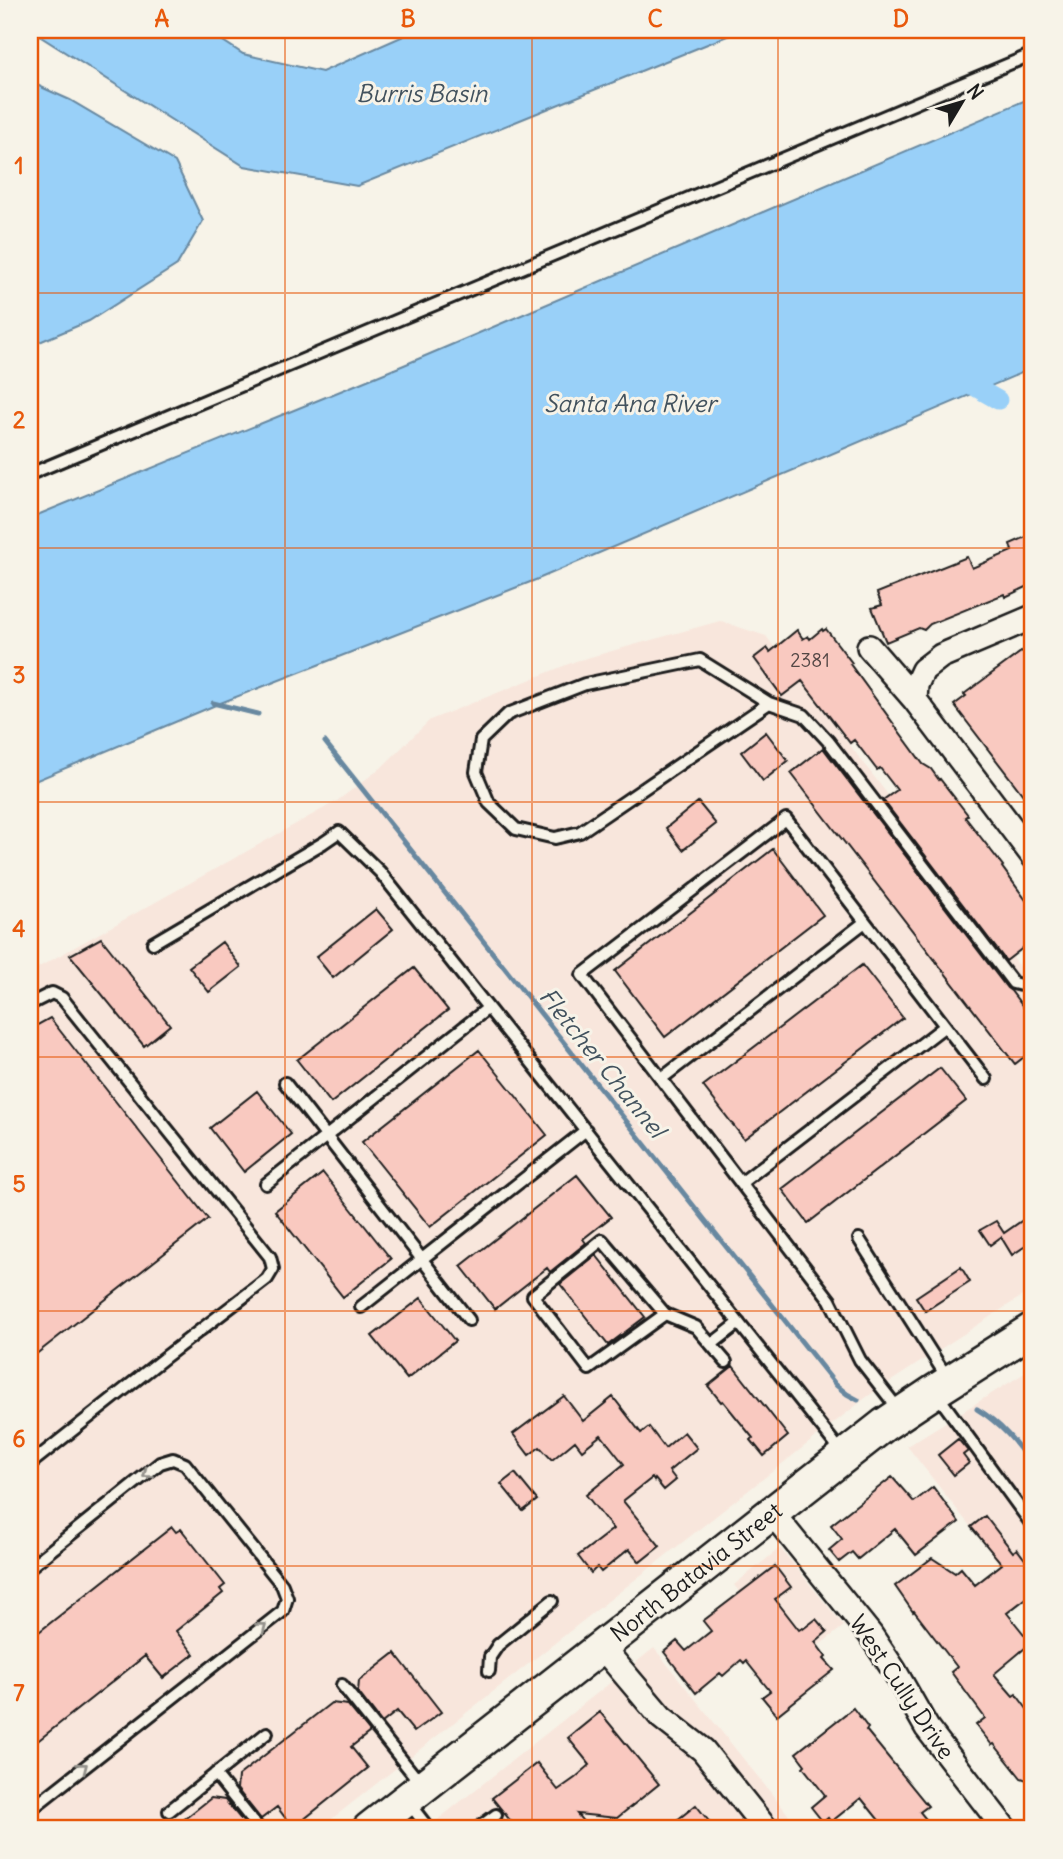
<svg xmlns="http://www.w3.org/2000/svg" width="1063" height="1859" font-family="Delius,sans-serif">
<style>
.built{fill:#f8e6dc}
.water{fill:#99d0f8;stroke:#6788a0;stroke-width:2}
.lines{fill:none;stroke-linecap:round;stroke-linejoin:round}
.stream{stroke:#6788a0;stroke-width:5}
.canal{stroke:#99d0f8;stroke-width:19}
.building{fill:#f9c9c0;stroke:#1c1c1c;stroke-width:2}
.service-casing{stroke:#1c1c1c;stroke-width:16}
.minor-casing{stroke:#1c1c1c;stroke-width:28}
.secondary-casing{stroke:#1c1c1c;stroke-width:37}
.service{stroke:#f7f3e8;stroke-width:10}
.minor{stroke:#f7f3e8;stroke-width:23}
.secondary{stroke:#f7f3e8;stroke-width:32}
.oneway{stroke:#94928c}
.grid{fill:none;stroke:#e8590c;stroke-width:2;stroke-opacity:0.55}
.labels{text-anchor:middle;stroke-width:6;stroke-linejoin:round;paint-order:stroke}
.number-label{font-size:19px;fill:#534745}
.street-label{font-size:23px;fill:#1c1c1c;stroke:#f7f3e8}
.water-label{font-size:24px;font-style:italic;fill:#42525e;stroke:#f7f3e8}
.neatline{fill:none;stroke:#e8590c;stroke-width:2.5}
.grid-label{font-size:23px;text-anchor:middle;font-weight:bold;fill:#e8590c}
</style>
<rect width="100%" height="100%" fill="#f7f3e8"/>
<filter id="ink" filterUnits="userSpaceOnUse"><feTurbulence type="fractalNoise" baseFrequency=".0143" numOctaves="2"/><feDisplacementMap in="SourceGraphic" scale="14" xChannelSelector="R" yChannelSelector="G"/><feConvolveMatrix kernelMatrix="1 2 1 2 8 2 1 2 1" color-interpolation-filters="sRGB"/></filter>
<g filter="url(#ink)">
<path class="built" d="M720,621L766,636L1024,972L1033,974V1289L868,1396L319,1829H30V972L337,801L381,768L430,720L576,661Z
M1033,1368V1606L907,1446Z
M780,1548L844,1626L795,1664L734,1585Z
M654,1648L800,1829H426Z"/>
<path class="water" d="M30,30H206L243,54L322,72L417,30H742L357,186L244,166Z
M30,82L70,100L175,162L203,221L177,265L89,321L30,346Z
M1033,97V368L538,579L218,704L30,783V518L404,365Z"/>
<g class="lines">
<path class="stream" d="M213,703L258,714
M325,742L836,1385L847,1394L858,1400
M977,1409C1002,1424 1016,1443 1033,1466"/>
<path class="canal" d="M970,384L998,400"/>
</g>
<path class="building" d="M1033,534V584L1005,597L1004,594L930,624L924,630L919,628L886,642L872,608L882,605L877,593L967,557L972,568L1012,551L1010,544Z
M822,629L823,631L826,629L852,663L850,664L923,764L931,769L939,780L940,779L968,815L965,817L1003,866L1002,867L1033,910V940L1006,961L883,800L897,790L880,768L877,770L854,740L850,743L802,681L782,696L754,658L767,648L770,652L797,630L803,639L808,636L810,639Z
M1033,643V808L954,705L966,696L964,694Z
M766,732L788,761L763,781L741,752Z
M823,748L1007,988L1011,991L1033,1020V1050L1015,1064L791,773Z
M698,802L716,824L683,850L666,828Z
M773,849L823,915L665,1037L615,971Z
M376,909L393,929L333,978L316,957Z
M101,938L170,1025L144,1046L70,955Z
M222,942L241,967L209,992L189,967Z
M862,965L903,1018L744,1139L703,1086Z
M414,968L448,1010L331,1103L297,1060Z
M50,1018L208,1219L30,1359V1029Z
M479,1050L547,1135L430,1227L362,1142Z
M940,1068L966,1101L808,1223L782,1189Z
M257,1091L291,1134L244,1172L210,1128Z
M323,1173L391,1259L343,1297L275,1211Z
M577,1175L611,1217L583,1239L586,1243L550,1272L547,1268L495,1309L461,1266Z
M1033,1213V1241L1012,1255L1001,1237L990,1245L980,1230L996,1221L1004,1233Z
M596,1255L645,1317L608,1345L560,1284Z
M961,1267L970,1282L925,1311L916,1297Z
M421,1298L455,1341L407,1379L372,1336Z
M733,1366L788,1436L764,1456L751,1440L753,1438L723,1401L721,1402L708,1386Z
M564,1396L583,1421L613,1397L641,1433L649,1427L665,1448L684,1432L697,1448L669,1471L676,1480L664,1490L655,1479L654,1481L652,1478L623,1501L660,1546L640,1562L629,1549L601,1572L597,1567L591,1573L578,1556L613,1529L586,1495L624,1464L601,1435L582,1450L575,1441L552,1460L540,1447L529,1455L513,1434Z
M958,1439L968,1451L963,1455L969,1463L954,1475L938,1455Z
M515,1473L537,1500L523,1511L501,1484Z
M892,1477L914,1502L933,1487L959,1522L916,1555L895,1529L858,1559L852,1552L839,1562L829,1550L842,1539L831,1525Z
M985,1516L1013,1552L1017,1549L1033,1570V1593L1007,1613L1031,1643L994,1674L1013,1696L1016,1694L1033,1717V1782L1021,1778L994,1744L992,1745L976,1725L985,1718L951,1672L957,1667L914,1611L913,1612L895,1586L932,1558L955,1573L961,1568L975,1585L1002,1564L971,1527Z
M172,1527L176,1532L181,1529L225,1585L220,1589L223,1593L176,1631L194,1654L163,1678L145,1656L30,1747V1639Z
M775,1566L791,1587L775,1599L799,1630L802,1628L803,1629L816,1619L827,1632L815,1642L826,1657L824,1659L834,1670L777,1715L762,1697L770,1691L746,1661L744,1663L741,1660L723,1676L720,1673L696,1693L664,1652L677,1641L686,1651L711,1631L703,1621Z
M395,1653L441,1712L414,1732L397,1711L382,1723L358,1692L359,1681Z
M331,1703L348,1705L370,1732L351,1747L368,1768L293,1828L277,1807L261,1819L237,1789L238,1776Z
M853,1708L868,1728L866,1730L928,1806L920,1812L934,1829H886L861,1798L831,1822L828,1818L823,1822L811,1807L825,1795L803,1767L805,1765L796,1753Z
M600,1712L659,1784L617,1818L577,1814L589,1829H517L492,1798L537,1763L558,1790L575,1778L590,1765L568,1738Z
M211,1798L225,1800L249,1829H172Z
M696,1805L715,1829H666Z"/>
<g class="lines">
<g class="service-casing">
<path id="service" d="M30,474L1033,54
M769,703L580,832L555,838L516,829L489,803L476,772L481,740L508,714L585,684L700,660L769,703L804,715L829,742L1013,983L1033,988
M153,943L323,843L339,832L380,872L843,1454
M30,1004L52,993L62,998L270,1257L273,1269L267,1279L164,1358L30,1464
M661,1079L865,922
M285,1083L469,1320
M741,1183L945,1026
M266,1184L488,1008
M859,1239L948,1379
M361,1307L586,1130
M665,1314L589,1369L533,1296L602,1240L665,1314L696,1327L726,1362
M712,1344L739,1323
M936,1393L1033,1526
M899,1410L860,1360L830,1300L582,975L786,819L986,1079
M30,1567L160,1463L173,1459L185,1464L282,1585L287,1598L283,1611L30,1810
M489,1671L490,1657L498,1645L552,1601
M342,1685L421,1784
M215,1774L259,1829
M408,1802L429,1829
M169,1811L267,1733
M477,1829L496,1815"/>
</g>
<g class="minor-casing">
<path id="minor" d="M869,647L915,700L1033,856
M915,700L916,685L923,670L941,656L1033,617
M772,1513L870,1634L894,1670L927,1728L1005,1829
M601,1646L661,1717L703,1750L766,1829"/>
</g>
<g class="secondary-casing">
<g id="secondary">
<path id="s1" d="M369,1829L884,1425L935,1391L1033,1329"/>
</g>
</g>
<use href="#service" class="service"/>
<use href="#minor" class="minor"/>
<use href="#secondary" class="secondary"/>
</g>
<defs><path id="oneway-chevron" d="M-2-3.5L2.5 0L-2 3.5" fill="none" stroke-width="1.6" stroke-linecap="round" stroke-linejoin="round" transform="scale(1.75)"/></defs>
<g class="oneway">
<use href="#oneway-chevron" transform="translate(147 1474) rotate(142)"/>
<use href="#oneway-chevron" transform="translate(262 1627) rotate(-38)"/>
<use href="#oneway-chevron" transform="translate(83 1767) rotate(-38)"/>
</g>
</g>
<path class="grid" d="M285,30V1829M532,30V1829M778,30V1829M30,293H1033M30,548H1033M30,802H1033M30,1057H1033M30,1311H1033M30,1566H1033"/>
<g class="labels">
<g class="number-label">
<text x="810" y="667">2381</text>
</g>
<g class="street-label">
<text dy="8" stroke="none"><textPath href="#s1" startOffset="416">North Batavia Street</textPath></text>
<text transform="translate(902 1687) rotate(56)" y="8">West Cully Drive</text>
</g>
<g class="water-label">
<text x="422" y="102">Burris Basin</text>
<text x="630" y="412">Santa Ana River</text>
<text transform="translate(602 1063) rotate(51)" y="8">Fletcher Channel</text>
</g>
</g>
<rect width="1063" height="1859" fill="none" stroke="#f7f3e8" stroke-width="77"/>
<g transform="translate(962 102) rotate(52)" stroke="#f7f3e8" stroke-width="5" paint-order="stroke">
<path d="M0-5L12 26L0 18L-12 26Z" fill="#1c1c1c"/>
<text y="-10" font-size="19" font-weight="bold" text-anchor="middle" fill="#1c1c1c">N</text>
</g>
<rect x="38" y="38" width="986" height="1782" class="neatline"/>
<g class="grid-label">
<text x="162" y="27">A</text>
<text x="408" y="27">B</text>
<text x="655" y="27">C</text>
<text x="901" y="27">D</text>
<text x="19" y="174">1</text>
<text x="19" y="428">2</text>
<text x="19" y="683">3</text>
<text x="19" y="937">4</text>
<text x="19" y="1192">5</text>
<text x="19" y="1447">6</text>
<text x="19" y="1701">7</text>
</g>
</svg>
